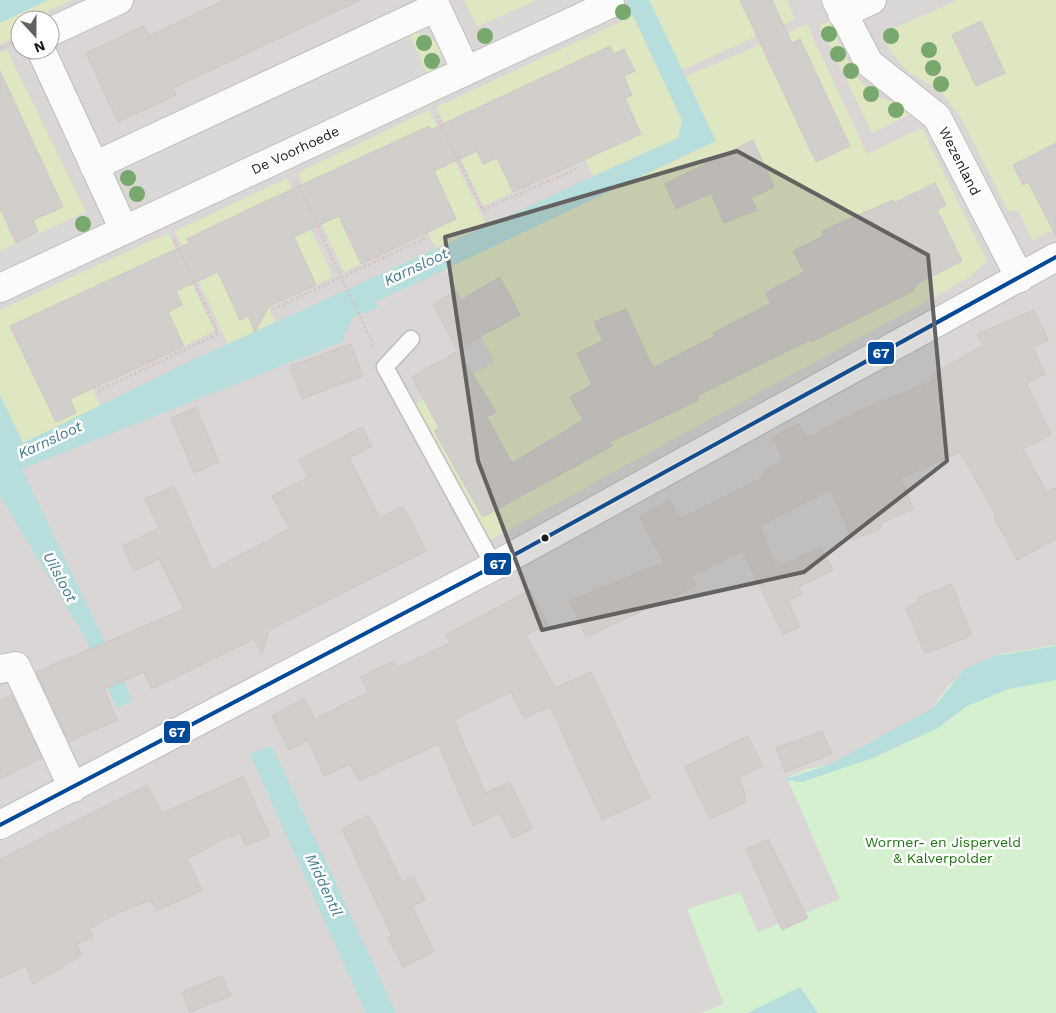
<svg xmlns="http://www.w3.org/2000/svg" width="1056" height="1013" font-family="'Work Sans',sans-serif">
<style>
.residential{fill:#d9d6d5;fill-rule:evenodd}
.grass{fill:#dee7c1}
.park{fill:#d5f0ce}
.parking{fill:#dad8d7}
.water{fill:#b6dedd}
.building{fill:#d2cecc;stroke:#cdc7c5}
.lines{fill:none;stroke-linecap:round;stroke-linejoin:round}
.service-casing{stroke:#bfbdbc;stroke-width:19}
.minor-casing{stroke:#bfbdbc;stroke-width:30}
.tertiary-casing{stroke:#bfbdbc;stroke-width:30}
.path{stroke:#d5c5c6;stroke-width:3;stroke-dasharray:2.5 2.5;stroke-linecap:butt}
.service{stroke:#fcfbfb;stroke-width:16}
.minor{stroke:#fcfbfb;stroke-width:28}
.tertiary{stroke:#fcfbfb;stroke-width:28}
.bus-1-casing{stroke:#fff;stroke-width:8}
.bus-1{stroke:#004899;stroke-width:4}
.tree{fill:#78a86d}
.marked{fill:#636261;fill-opacity:0.2;stroke:#636261;stroke-width:4;stroke-linejoin:round}
.bus-dot{fill:#1b1b1b;stroke:#fff;stroke-width:2}
.labels{text-anchor:middle;stroke-width:5;stroke-linejoin:round;paint-order:stroke}
.street-label{font-size:14px;fill:#1b1b1b;stroke:#fff}
.park-label{font-size:14px;fill:#1b750c;stroke:#fff}
.water-label{font-size:15px;font-style:italic;fill:#417b91;stroke:#fff}
.line-badge{stroke:#fff;stroke-width:2}
.badge-label{font-size:14px;text-anchor:middle;font-weight:bold;fill:#fff}
</style>
<rect width="100%" height="100%" fill="#eae6e3"/>
<path class="residential" d="M0,0H1056V904L836,1013H0ZM20,20H50V50H20Z"/>
<path class="grass" d="M48,0H72L48,11L52,20H20V35L0,44V23Z
M464,0H537L477,27Z
M649,0H787L795,19L682,70Z
M958,0H1056V228L1033,241L1018,211H1008L963,121L941,91L907,71L889,50L884,33Z
M633,16L682,120L678,138L593,176L585,159L483,206L436,107Z
M829,21C842,46 851,77 874,94C886,102 903,103 911,114L872,133L820,25Z
M807,24L867,154L922,128L987,261L970,277L486,542L411,406L495,362L445,269L716,141L685,77Z
M415,32C439,37 452,58 427,74L409,33Z
M7,50L86,212L0,251V53Z
M429,110L487,225L436,248L428,233L344,272L298,173Z
M287,178L333,277L269,307L275,322L228,344L175,231Z
M168,233L215,331L93,389L101,406L23,443L0,395V310Z"/>
<path class="park" d="M1056,645V1013H700L724,1004L687,909L740,892L758,932L840,899L787,778L804,770L883,753L922,730L933,707L950,684L1000,654Z"/>
<path class="parking" d="M542,0H593L496,45L487,25Z
M884,0H945L895,24Z
M409,33L427,74L150,202L131,165Z
M74,218L82,239L0,276V251Z"/>
<path class="water" d="M0,0H48L0,23Z
M626,0H649L716,141L376,302L378,308L353,317L344,335V341L22,469L133,701L117,708L83,634L0,496V395L23,443L191,361L678,138L682,120Z
M1056,646V680L1009,689L967,706L938,728L873,758L802,782L783,780L831,764L933,708L965,669L994,656Z
M272,746L396,1013H366L250,754Z
M800,987L818,1013H747Z"/>
<path class="building" d="M225,0H361L173,88L176,95L118,122L86,53L144,26L149,36Z
M740,0H772L792,43L800,39L850,146L816,162Z
M981,21L1005,73L976,86L952,35Z
M610,46L614,54L624,49L635,71L624,76L632,95L625,98L641,134L513,192L497,158L483,164L477,151L434,171L456,219L361,264L339,216L294,237L316,285L269,306L255,332L248,316L240,320L218,272L176,291L182,305L168,312L184,346L70,399L76,413L56,422L10,326L189,243L187,239L249,209L429,126L430,130Z
M0,71L63,207L33,220L38,232L16,243L0,208Z
M753,140L774,187L751,198L757,210L724,223L711,193L676,209L665,184Z
M1056,143V236L1028,182L1023,185L1013,165Z
M935,183L946,205L937,210L962,261L917,284L913,291L811,342L810,340L697,396L699,400L610,442L612,446L483,517L434,431L439,428L412,377L458,351L496,412L487,417L512,463L583,420L570,397L592,385L577,353L603,341L594,322L626,309L653,368L715,336L713,333L771,303L766,293L804,272L793,251L824,236L822,231L893,200L894,203Z
M500,277L520,315L457,349L433,304L456,291L461,300Z
M1034,310L1048,340L1033,347L1045,374L1026,383L1051,435L1023,449L1047,492L1056,487V539L1017,560L994,517L996,516L960,452L901,478L913,509L880,524L882,528L852,540L831,489L760,526L776,568L821,547L833,570L799,587L802,594L788,600L799,627L783,634L743,551L691,577L696,586L586,637L570,601L664,562L640,517L670,500L680,519L764,477L762,472L783,461L774,437L799,424L807,438L859,411L933,381L930,376L983,345L977,334Z
M351,344L363,376L302,399L290,366Z
M196,407L219,462L194,473L171,418Z
M362,427L372,446L349,458L380,518L403,506L426,551L269,630L262,654L254,639L152,689L144,672L104,689L117,720L69,742L36,672L184,609L159,559L134,571L123,546L159,528L145,499L174,486L212,570L289,529L272,496L308,477L299,460Z
M951,584L972,635L925,654L906,607L919,602L918,598Z
M530,590L548,624L526,635L555,688L591,672L650,798L602,820L550,706L524,719L511,692L454,720L485,793L510,782L532,829L512,838L500,813L473,826L438,744L359,781L350,764L324,776L308,740L289,750L272,716L304,698L315,719L368,692L361,677L394,661L397,668L450,643L446,635Z
M12,695L42,758L0,779V701Z
M822,731L832,754L785,772L776,748Z
M748,736L763,766L738,778L745,793V802L710,819L685,767Z
M243,777L270,836L246,846L240,833L232,838L231,835L187,859L202,890L156,911L151,900L122,911L89,929L93,938L77,944L81,956L33,984L26,966L0,978V859L147,785L162,813Z
M369,815L402,882L414,876L425,900L412,906L434,952L403,967L388,938L392,936L342,829Z
M768,839L808,918L782,930L746,849Z
M222,976L231,996L190,1012L182,992Z"/>
<g class="lines">
<g class="service-casing">
<path id="service" d="M411,339L385,367L494,566"/>
</g>
<g class="minor-casing">
<path id="minor" d="M433,0L466,71
M836,0L869,63L937,117L1020,278
M842,14L872,0
M50,32L119,0
M41,50L124,230
M94,166L436,7
M0,288L610,4
M0,669L16,666L73,788"/>
</g>
<g class="tertiary-casing">
<path id="tertiary" d="M0,825L494,566L1056,257"/>
</g>
<path class="path" d="M0,48L13,43
M437,116L483,210L576,169
M296,181L374,347
M273,309L426,238
M98,391L218,334L173,237"/>
<use href="#service" class="service"/>
<use href="#minor" class="minor"/>
<use href="#tertiary" class="tertiary"/>
<g class="bus-1-casing">
<path id="bus-1" d="M0,825L494,566L1056,257"/>
</g>
<use href="#bus-1" class="bus-1"/>
</g>
<g class="tree">
<circle cx="623" cy="12" r="8"/>
<circle cx="829" cy="34" r="8"/>
<circle cx="485" cy="36" r="8"/>
<circle cx="891" cy="36" r="8"/>
<circle cx="424" cy="43" r="8"/>
<circle cx="929" cy="50" r="8"/>
<circle cx="838" cy="54" r="8"/>
<circle cx="432" cy="61" r="8"/>
<circle cx="933" cy="68" r="8"/>
<circle cx="851" cy="71" r="8"/>
<circle cx="941" cy="84" r="8"/>
<circle cx="871" cy="94" r="8"/>
<circle cx="896" cy="110" r="8"/>
<circle cx="128" cy="178" r="8"/>
<circle cx="137" cy="194" r="8"/>
<circle cx="83" cy="224" r="8"/>
</g>
<path class="marked" d="M737,151L928,255L947,461L804,572L542,630L478,461L445,237Z"/>
<circle class="bus-dot" cx="545" cy="538" r="4.5"/>
<g class="labels">
<g class="street-label">
<text transform="translate(295 150) rotate(-25)" y="5">De Voorhoede</text>
<text transform="translate(960 161) rotate(63)" y="5">Wezenland</text>
</g>
<g class="park-label">
<text x="943" y="847">Wormer- en Jisperveld<tspan x="943" dy="16">&amp; Kalverpolder</tspan></text>
</g>
<g class="water-label">
<text transform="translate(416 267) rotate(-25)" y="5">Karnsloot</text>
<text transform="translate(50 440) rotate(-25)" y="5">Karnsloot</text>
<text transform="translate(60 577) rotate(62)" y="5">Uilsloot</text>
<text transform="translate(324 885) rotate(65)" y="5">Middentil</text>
</g>
</g>
<g class="line-badge">
<rect x="867" y="341" width="28" height="24" rx="5" fill="#004899"/>
<rect x="483" y="552" width="29" height="24" rx="5" fill="#004899"/>
<rect x="163" y="720" width="28" height="24" rx="5" fill="#004899"/>
</g>
<g class="badge-label">
<text x="881" y="358">67</text>
<text x="498" y="569">67</text>
<text x="177" y="737">67</text>
</g>
<g transform="translate(35 35) rotate(159)"><circle r="24" fill="#ffffff" stroke="#a4a4a4"/>
<path d="M0-4L9 19L0 12L-9 19Z" fill="#636261"/>
<text y="-8" font-size="14" font-weight="bold" text-anchor="middle" fill="#1b1b1b">N</text>
</g>
</svg>
